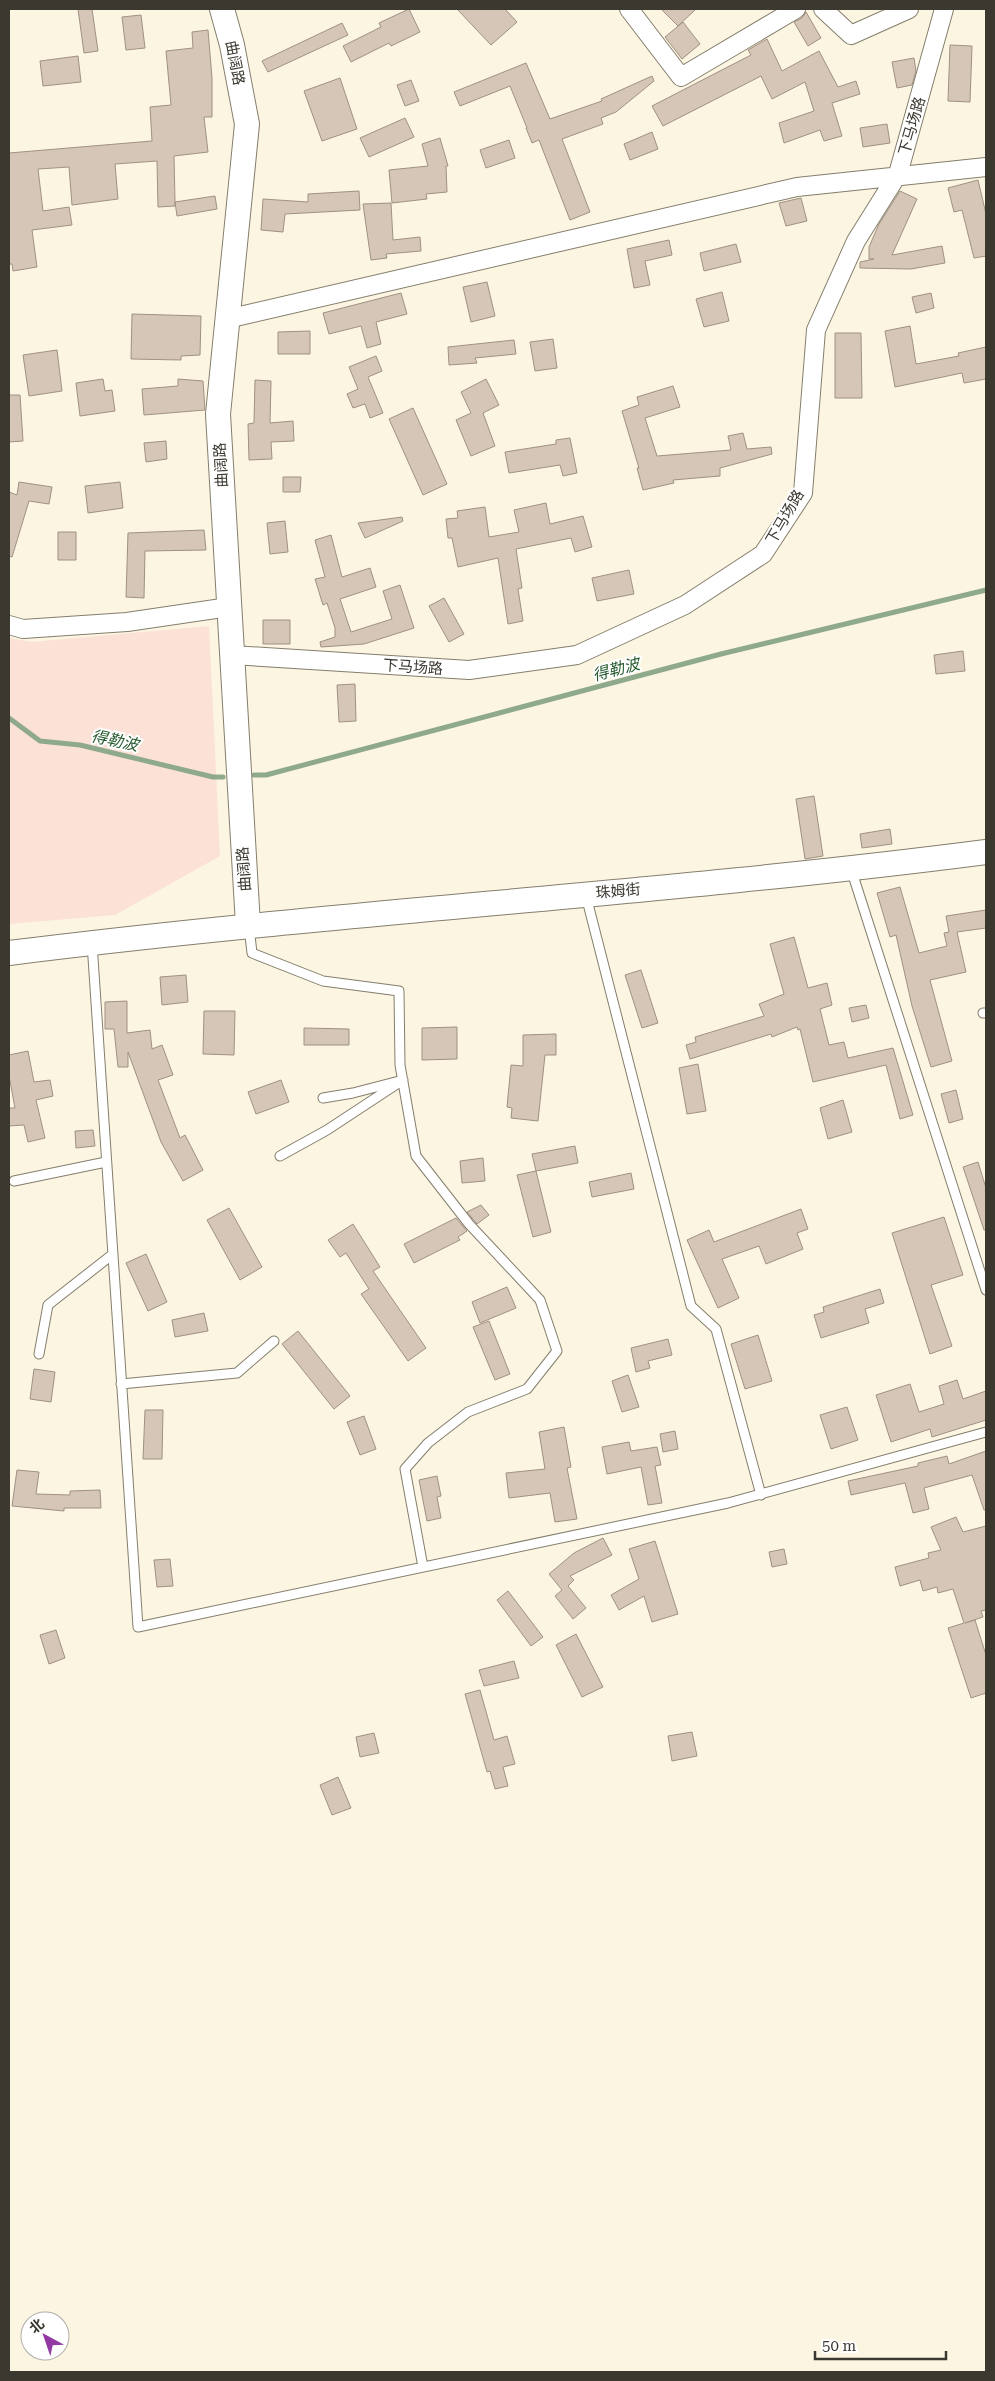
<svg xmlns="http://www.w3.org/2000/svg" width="995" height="2381" font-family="'Roboto Serif','Noto Sans SC',serif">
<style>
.green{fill:#fce1d7}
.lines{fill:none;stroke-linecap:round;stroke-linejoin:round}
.stream{stroke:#8fa98c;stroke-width:5}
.building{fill:#d6c6b7;stroke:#a09182}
.lane-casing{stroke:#847e6c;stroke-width:11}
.street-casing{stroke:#847e6c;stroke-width:20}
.secondary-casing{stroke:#847e6c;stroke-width:26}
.lane{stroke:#fff;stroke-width:9}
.street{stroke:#fff;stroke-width:18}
.secondary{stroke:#fff;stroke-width:24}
.labels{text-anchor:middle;stroke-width:4;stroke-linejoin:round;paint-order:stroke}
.street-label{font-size:15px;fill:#3b3830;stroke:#fff}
.water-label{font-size:16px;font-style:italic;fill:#255a2c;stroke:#fff}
</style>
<rect width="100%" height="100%" fill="#fbf5e1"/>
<path class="green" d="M209,626L220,856L115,915L9,924V638L31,642Z"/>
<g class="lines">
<path class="stream" d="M9,718L40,741L80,745L213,777H223
M254,775H266L721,654L986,590"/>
</g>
<path class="building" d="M78,9H92L98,51L84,53Z
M409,9L420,32L391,46L389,43L351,62L343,46L381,27L379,23Z
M457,9H505L517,22L491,45Z
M661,9H696L678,26Z
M806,12L821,38L808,46L794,22L802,18Z
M141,15L145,48L126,50L122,17Z
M683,22L700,44L682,59L665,37Z
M342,23L348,35L268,72L262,61Z
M208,30L212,78V117H204L208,152L174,156L175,202L215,196L217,209L177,216L175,202V206L158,207L157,161L115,164L118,199L72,205L69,167L38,169L43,211L69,207L72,225L32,230L37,267L13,271L12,264H9V153L152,141L150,107L171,105L166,51L193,48L192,32Z
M767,39L782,71L819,51L838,87L856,81L860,94L832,103L842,136L824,141L820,130L784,143L779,123L814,111L805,82L772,99L761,76L663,126L652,106L751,55L748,50Z
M950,45L972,46L970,102L948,101Z
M78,56L81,82L43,86L40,61Z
M914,58L916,71L912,85L897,88L892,62Z
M526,63L550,119L602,101L601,99L652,76L654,81L616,112L601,118L603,124L562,139L590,212L570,220L539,140L532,143L526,128H527L510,86L460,106L454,92Z
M340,78L357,129L322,141L304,91Z
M411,80L419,101L405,106L397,85Z
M405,118L414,137L369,157L360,138Z
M887,124L890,143L863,147L860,128Z
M652,132L658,149L630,160L624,144Z
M440,138L448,166H446L447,192L426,194L427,199L392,203L389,170L428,166L422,144Z
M509,140L515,158L486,168L480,150Z
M978,180L986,214V256L974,258L962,210L954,212L948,188Z
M359,191L360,210L285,214L283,232L261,230L263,199L308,202V194Z
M900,191L917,199L892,255L942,246L945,263L911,269L860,268V262L874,259H869V247L879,224Z
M801,198L807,221L786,226L779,203Z
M391,203L393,240L420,237L421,251L386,254L387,258L371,260L363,204Z
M669,240L672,255L645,261L650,285L634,288L627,249Z
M736,244L741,262L704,271L700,253Z
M487,282L495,316L471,322L463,287Z
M722,292L729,321L704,327L696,299Z
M401,293L407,314L376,322L381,344L367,348L361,326L329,334L323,313Z
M931,293L934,308L916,313L912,297Z
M132,314L201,316L200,355L181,356V360L131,359Z
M910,326L916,364L959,356L958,353L986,347V379L964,383L962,373L895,387L885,331Z
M310,331V354H278V332Z
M835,333H861L862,398H835Z
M553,339L557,368L535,371L530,342Z
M514,340L516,354L475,358L477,363L449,365L448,347Z
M57,350L62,391L29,396L23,355Z
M376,356L382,371L368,377L383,413L370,418L365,404L353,408L347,394L358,389L349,367Z
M103,379L105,391L112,390L115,411L80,416L76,383Z
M178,379L203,381L205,410L144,415L142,389L178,386Z
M486,379L499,405L483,413L495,446L471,456L456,420L471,413L461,392Z
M255,380L271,381L270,423L293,421L294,441L271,442L272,459L249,460L248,424L254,423Z
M673,386L680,407L645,418L657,456L731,450L728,436L743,433L747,449L771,447L772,454L720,468V476L673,480L674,483L643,490L637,468H639L622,411L639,405L637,397Z
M9,395H20L23,441L9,442Z
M413,408L447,484L423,495L389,419Z
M570,438L577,473L563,476L560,465L509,473L505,452L556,444V440Z
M166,441L167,459L146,462L144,443Z
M283,477H301L300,492H283Z
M19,482L52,487L49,504L29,501L12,557L9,556V492L17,495Z
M120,482L123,508L88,513L85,486Z
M546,503L550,524L583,516L592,547L575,552L571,538L516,549L522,588L518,589L523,621L508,624L498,558L458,567L452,538H448L446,519L458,518L457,511L485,507L489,537L519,532L514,510Z
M402,517L403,521L365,538L358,523Z
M285,521L288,552L270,554L267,523Z
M204,530L206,550L145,551L144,598L126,597L128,533Z
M58,532H76V560H58Z
M331,535L342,577L370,568L376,587L340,599L351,632L392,619L383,591L400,585L414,628L364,644L321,647L320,642L335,637V628L327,603L323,605L315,579L325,577L315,540Z
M629,570L634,594L597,601L592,578Z
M444,598L464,634L449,642L429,606Z
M263,620H290V644H263Z
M963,651L965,671L936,674L934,655Z
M355,684L356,721L339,722L337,685Z
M814,796L823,856L805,859L796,799Z
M890,829L892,844L862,848L860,834Z
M900,887L919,953L947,946L944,933L949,932L946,916L986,910V928L957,932L966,972L930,980L952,1061L931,1067L912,1006L896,935L890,937L877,893Z
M794,937L808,988L827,983L832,1005L820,1009L829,1045L844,1042L848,1058L893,1048L913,1115L900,1119L886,1065L813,1082L800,1029L798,1030L797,1027L772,1037L771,1034L690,1059L686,1045L696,1042L695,1037L764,1016L759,1004L784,994L770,944Z
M641,970L658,1023L642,1028L625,975Z
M186,975L188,1002L162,1005L160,977Z
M127,1001V1033L150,1030L152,1049L162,1045L173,1075L158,1080L180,1138L185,1135L203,1170L183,1181L161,1142L128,1052V1067H118L114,1029H105V1002Z
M866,1005L869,1018L852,1022L849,1008Z
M204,1011H235L234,1055L203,1054Z
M457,1027V1059L422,1060V1028Z
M304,1028L349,1029V1045H304Z
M556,1034V1055H545L538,1121L511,1118L512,1108L507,1107L511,1065L523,1066V1035Z
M28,1051L34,1082L50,1080L53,1096L36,1100L45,1138L28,1142L24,1125L9,1126V1108H15L9,1076V1055Z
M698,1064L706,1111L687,1114L679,1068Z
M281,1080L289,1102L256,1114L248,1092Z
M956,1090L963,1119L949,1123L941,1094Z
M843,1100L852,1132L828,1139L820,1108Z
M93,1130L95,1146L76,1148L75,1131Z
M575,1146L578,1163L536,1171L532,1154Z
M483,1158L485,1181L462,1183L460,1161Z
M978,1162L986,1188V1230H984L963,1167Z
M536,1171L551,1232L533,1237L517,1175Z
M631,1173L634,1189L592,1197L589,1182Z
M481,1205L489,1215L477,1224L467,1212Z
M229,1208L262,1267L240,1280L207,1220Z
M801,1209L808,1229L797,1233L803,1249L766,1264L759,1246L722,1259L739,1298L718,1308L687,1240L709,1230L714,1242Z
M944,1217L963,1275L931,1285L952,1346L930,1354L892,1233Z
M456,1218L467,1231L458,1237L460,1240L414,1263L404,1244Z
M353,1224L380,1267L373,1271L426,1348L408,1361L361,1294L369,1289L346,1253L340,1257L328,1240Z
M146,1254L167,1302L148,1311L126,1263Z
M507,1287L516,1308L480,1323L472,1302Z
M880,1289L884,1303L865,1309L869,1323L821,1338L814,1315L824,1312L823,1307Z
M204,1313L208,1331L175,1337L172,1320Z
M489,1321L510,1374L495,1380L473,1327Z
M298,1331L350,1396L334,1409L282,1344Z
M758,1335L772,1381L745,1389L731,1344Z
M668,1339L672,1355L648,1361L650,1368L636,1372L631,1348Z
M34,1369L55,1372L51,1402L30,1399Z
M628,1375L639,1407L622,1412L612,1381Z
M957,1380L963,1399L986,1391V1420L932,1437L930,1429L891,1442L876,1395L910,1384L919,1412L944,1404L939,1386Z
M847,1407L858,1440L831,1449L820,1415Z
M145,1410H163L162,1459H143Z
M364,1416L376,1449L360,1455L347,1422Z
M564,1427L571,1467L567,1468L577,1519L555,1522L550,1493L509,1498L506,1473L545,1469L539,1432Z
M675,1431L678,1449L663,1452L660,1434Z
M629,1442L631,1451L657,1447L661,1465L655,1466L662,1503L648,1505L641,1467L607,1474L602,1447Z
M986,1451V1510H984L972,1475L924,1488L929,1509L913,1513L905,1483L851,1495L848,1481L918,1466V1463L947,1456L949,1464Z
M17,1470L39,1472L36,1494L70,1495V1491L100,1490L101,1508H64V1511L12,1506Z
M437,1476L441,1496L437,1497L441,1518L427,1521L419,1480Z
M956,1517L963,1532L986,1526V1610L981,1611L983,1617L965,1623L975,1620L986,1655V1693L971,1698L948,1628L964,1623L953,1589L938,1593L937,1587L923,1591L920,1580L900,1586L895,1567L929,1558L928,1553L941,1550L931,1527Z
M603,1538L612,1555L570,1576L574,1580L568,1586L586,1608L573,1619L555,1596L562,1590L549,1574L574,1553Z
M655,1541L678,1614L652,1622L644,1596L619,1610L611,1595L639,1579L629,1549Z
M784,1549L787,1564L772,1567L769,1552Z
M170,1559L173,1586L157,1587L154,1560Z
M508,1591L543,1637L531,1646L497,1600Z
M56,1630L65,1658L49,1664L40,1635Z
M576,1634L603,1687L582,1697L556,1645Z
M514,1661L519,1678L484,1686L479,1670Z
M480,1690L494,1740L507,1736L515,1764L503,1767L508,1786L495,1789L490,1771L487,1772L465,1694Z
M692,1732L697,1756L672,1761L668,1736Z
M374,1733L379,1753L360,1757L356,1737Z
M338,1777L351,1808L332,1815L320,1785Z"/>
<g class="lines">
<g class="lane-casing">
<path id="lane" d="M851,869L986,1290
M586,896L691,1306L716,1329L761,1495
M249,927L252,953L323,981L399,991L400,1065L416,1156L469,1224L540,1300L557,1351L527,1389L468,1412L428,1443L405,1469L423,1567
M92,943L138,1627L728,1503L986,1432
M983,1013H986
M280,1156L327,1130L403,1080L353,1093L323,1098
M14,1181L106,1162
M39,1354L48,1305L113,1254
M121,1384L237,1373L274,1341"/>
</g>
<g class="street-casing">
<path id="street" d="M629,9L681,77L796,9
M823,9L851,35L909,9
M227,319L797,187L986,167
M9,625L23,629L127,622L229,607
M232,655L469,670L577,655L685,605L763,554L803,493L816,330L856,241L898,174L944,9"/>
</g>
<g class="secondary-casing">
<path id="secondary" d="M222,9L232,45L247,124L218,414L248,925
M9,953C334,912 661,894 986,852"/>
</g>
<use href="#lane" class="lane"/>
<use href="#street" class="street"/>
<use href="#secondary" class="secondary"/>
</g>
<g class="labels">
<g class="street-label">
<text transform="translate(235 63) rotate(79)" y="5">曲阔路</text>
<text transform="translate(912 126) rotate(-74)" y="5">下马场路</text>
<text transform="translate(221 465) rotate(-93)" y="5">曲阔路</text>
<text transform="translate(785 517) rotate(-60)" y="5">下马场路</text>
<text transform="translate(413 667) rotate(4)" y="5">下马场路</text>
<text transform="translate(244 869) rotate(-94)" y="5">曲阔路</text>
<text transform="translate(618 891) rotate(-5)" y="5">珠姆街</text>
</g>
<g class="water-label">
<text transform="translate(616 669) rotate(-15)" y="6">得勒波</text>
<text transform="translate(115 740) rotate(12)" y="6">得勒波</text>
</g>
</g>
<rect width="995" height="2381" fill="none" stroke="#3b3830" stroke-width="20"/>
<g transform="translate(45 2336) rotate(320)"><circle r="24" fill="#ffffff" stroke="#b1afac"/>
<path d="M0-4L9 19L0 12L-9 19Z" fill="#9339a4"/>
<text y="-8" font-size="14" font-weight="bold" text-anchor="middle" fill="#3b3830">北</text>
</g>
<path d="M815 2351v8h131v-8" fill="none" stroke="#3b3830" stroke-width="2.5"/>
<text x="822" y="2351" font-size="15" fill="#3b3830" stroke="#ffffff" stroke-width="4" paint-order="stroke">50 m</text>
</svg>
